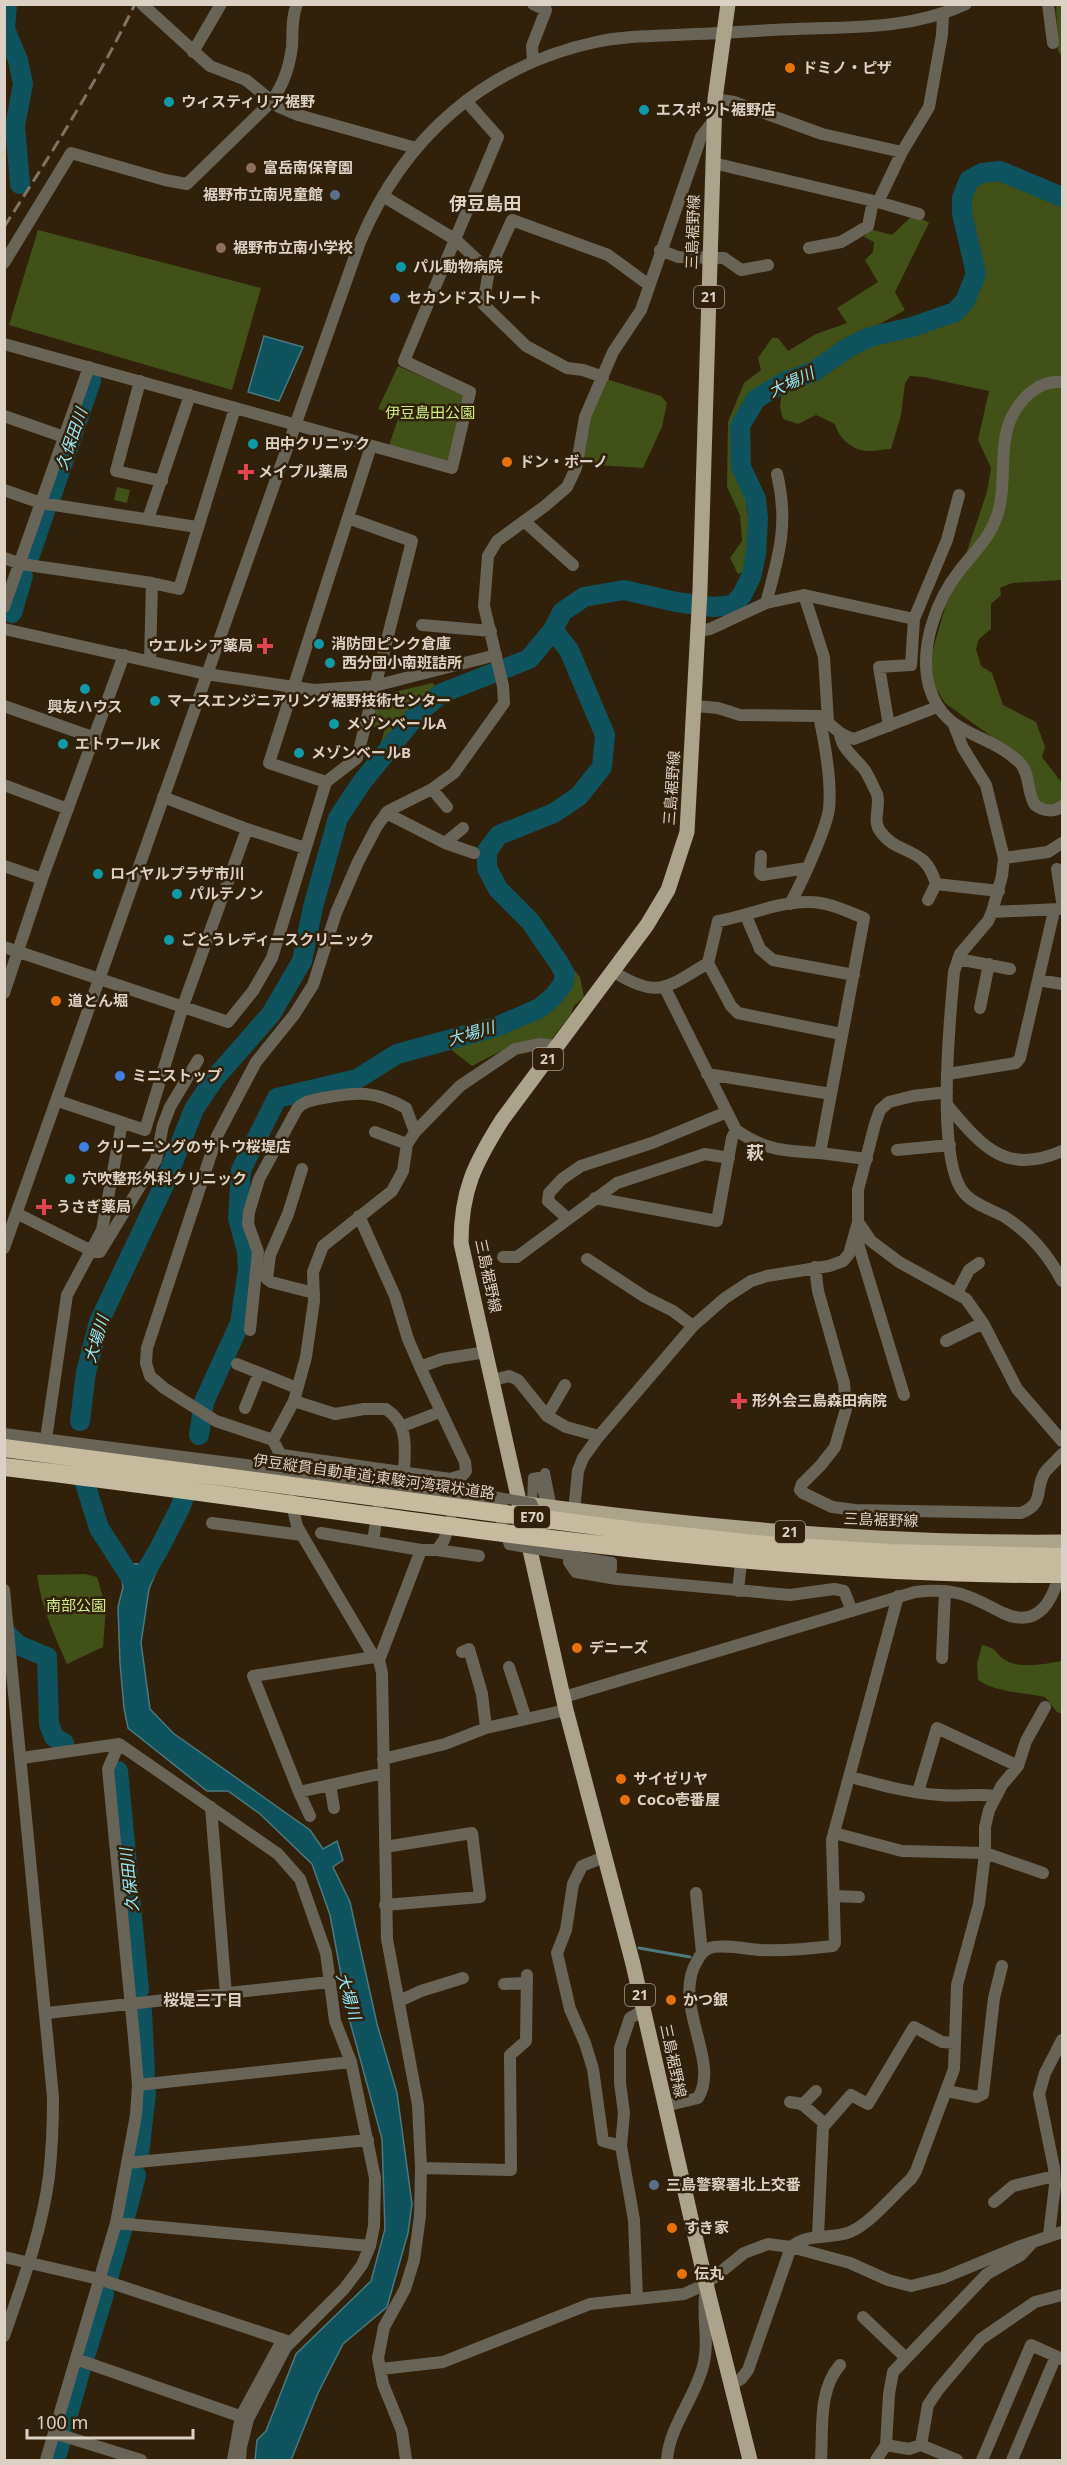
<svg xmlns="http://www.w3.org/2000/svg" width="1067" height="2465" font-family="'Noto Sans','Noto Sans JP',sans-serif">
<style>
.green{fill:#415117}
.water{fill:#0e535e;stroke:#4c797d;stroke-width:1.5}
.lines{fill:none;stroke-linecap:round;stroke-linejoin:round}
.stream{stroke:#4c797d;stroke-width:3}
.river{stroke:#0e535e;stroke-width:20}
.pedestrian{stroke:#686458;stroke-width:10}
.minor{stroke:#686458;stroke-width:12}
.tertiary{stroke:#686458;stroke-width:12}
.primary{stroke:#aba38a;stroke-width:15}
.rail{stroke:#817362;stroke-width:3;stroke-dasharray:12 6;stroke-linecap:butt}
.pedestrian-bridge{stroke:#686458;stroke-width:10}
.motorway-bridge{stroke:#c6bb9e;stroke-width:18}
.food-dot{fill:#e8710a;stroke:#31210b;stroke-width:2}
.culture-dot{fill:#0f9aa8;stroke:#31210b;stroke-width:2}
.education-dot{fill:#8d6e63;stroke:#31210b;stroke-width:2}
.service-dot{fill:#5c6f8a;stroke:#31210b;stroke-width:2}
.shop-dot{fill:#3f7fe0;stroke:#31210b;stroke-width:2}
.health-dot{fill:#e0444e;stroke:#31210b;stroke-width:2}
.labels{text-anchor:middle;stroke-width:5;stroke-linejoin:round;paint-order:stroke}
.shield{fill:#31210b;stroke:#a99c8d;stroke-width:1.5}
.shield-label{font-size:14px;font-weight:bold;fill:#dcd1c5}
.poi-label{font-size:15px;font-weight:bold;fill:#dcd1c5;stroke:#31210b;text-anchor:start}
.street-label{font-size:15px;fill:#dcd1c5;stroke:#31210b}
.park-label{font-size:15px;fill:#cef185;stroke:#31210b}
.water-label{font-size:16px;font-style:italic;fill:#95e9f9;stroke:#31210b}
.neighbourhood-label{font-size:16px;font-weight:bold;fill:#dcd1c5;stroke:#31210b}
.quarter-label{font-size:18px;font-weight:bold;fill:#dcd1c5;stroke:#31210b}
</style>
<rect width="100%" height="100%" fill="#31210b"/>
<path class="green" d="M1056,5H1062V57L1058,50Z
M1000,175L1062,202V580L1012,583L1000,588L1001,595L991,604V629L979,639L976,649L981,666L992,673L1003,705L1036,722L1045,747L1042,757L1062,783V801L1049,807L1037,800L1024,760L945,703L934,685L929,663L946,604L956,584L987,492L991,468L978,440L989,391L923,377L910,376L905,383L901,415L891,449C884,449 878,451 871,451C855,452 839,440 835,424L816,415L798,424L783,419L780,407L781,396L859,348L947,318L970,304L979,279L973,261L966,215L970,190L981,181Z
M914,214L929,223L895,292L905,310L786,376L765,385L759,395L746,402C739,426 744,483 747,510C749,527 756,545 750,561C748,569 745,571 738,574L730,558L742,541L740,515L727,487L728,422L744,383L761,370L758,358L772,338H778L788,351L816,334L847,323L837,308L878,282L865,260L873,252L874,242L864,237L870,229L892,235Z
M38,230L261,288L232,390L9,325Z
M398,366L466,396L450,459L445,462L388,448L399,416L378,409Z
M606,379L661,396L667,403L662,427L643,468L582,464L583,437Z
M117,487L130,490L127,503L114,500Z
M432,683L437,687L375,761L385,729L366,726L378,696Z
M570,972H576L580,977L584,997L574,1006L571,1014L552,1039L516,1043L472,1066L450,1049L456,1042L484,1036L522,1020L538,1016L557,999L568,981L567,975Z
M85,1574L97,1577L106,1607L103,1647L67,1664C54,1635 41,1606 37,1575Z
M982,1645C998,1648 994,1653 1005,1660C1018,1669 1047,1664 1061,1661L1062,1714L1057,1712L1045,1697C1023,1692 997,1693 978,1680L977,1664Z"/>
<path class="water" d="M264,336L303,347L279,401L248,392Z
M119,1563L159,1565L149,1589L141,1643L150,1709L173,1733L310,1830L323,1849L337,1841L343,1860L333,1867L350,1902L377,2024L397,2093L412,2204L408,2233L387,2307L343,2344L318,2393L291,2460H255L257,2440L266,2431L296,2354L371,2281L385,2229L382,2139L349,2018L330,1915L312,1864L260,1814L228,1791H207L128,1728L124,1708L120,1663L118,1607L123,1587Z"/>
<g class="lines">
<path class="stream" d="M639,1948L690,1957"/>
<path class="river" d="M7,4L5,29L18,60L23,84L15,126L20,184
M51,497L91,381
M30,555L45,511
M12,613L23,576
M80,1421L86,1372L99,1322L164,1185L194,1109L215,1078L271,1014L302,961L313,907L338,818L362,782L419,712L442,693L529,659L553,630L562,612L584,597L624,590L676,602L713,607L733,605L742,595L751,577L756,554L758,518L756,499L741,467L740,426L756,399L784,382L813,372L849,347L870,337L912,327L955,312L965,301L976,274L962,213V198L969,180L982,173L1000,171L1062,197
M199,1435L204,1402L240,1323L248,1269L247,1252L238,1218L241,1170L277,1098L357,1079L397,1054L496,1027L540,1008L553,997L563,984L565,974L559,963L530,921L498,889L487,868V851L499,835L554,813L579,796L602,767L605,735L569,650L553,630
M83,1477L99,1528L135,1584
M136,1588L159,1549L180,1508L187,1489
M4,1631L18,1645L47,1657L49,1724L54,1737L64,1743
M118,1771L139,1990
M142,2012L145,2073
M139,2154L146,2093
M126,2214L136,2175
M109,2275L122,2230
M85,2356L104,2294
M65,2425L82,2365
M55,2460L60,2444"/>
<path class="pedestrian" d="M450,1490L438,1488L439,1484L482,1490
M532,1503L533,1478L539,1477L546,1504L551,1503L545,1473
M232,2460L240,2416L278,2346"/>
<path class="minor" d="M142,4L210,66L246,80L279,107L298,115L416,148
M533,4L546,10L532,46L533,61
M1048,4L1053,43
M193,52L221,4
M715,99L734,102L822,134L902,152
M713,163L878,202L919,214
M383,196L456,240L489,271L483,304L526,346L567,368L583,370L603,377
M878,202L902,152L929,107L942,35L943,15
M809,248L841,242L868,226L873,201
M660,250L678,257L724,258L741,270L768,265
M4,263L71,153L165,180L187,184L272,101C284,83 289,68 292,47C293,32 291,19 297,4
M489,271L512,220L608,255L649,285
M4,344L452,468L470,392L404,361L498,137L466,101
M140,381L116,471L162,481
M1062,382C1042,380 1025,394 1015,411C998,437 1006,475 1000,505C993,536 978,547 960,570C936,600 919,648 929,686C944,738 986,730 1020,763C1030,773 1027,793 1035,805C1044,811 1054,813 1062,806
M4,416L64,437
M4,490L41,503L197,527
M148,519L190,395
M524,521L573,565
M4,558L21,564L152,583L179,589L235,408
M804,595L824,657L828,721
M766,603C779,556 789,523 777,474
M4,607L89,367
M914,619L947,540L959,495
M422,625L491,631
M698,631L710,629L766,603L804,595L914,619L911,665L879,667L889,726
M150,661L152,583
M4,706L95,738
M696,706L718,708L740,715L819,716C832,724 838,735 854,739L937,707
M954,725L963,748L986,785L1004,858L1002,876L992,912L988,921L960,954L954,972C950,1017 935,1163 965,1194C975,1205 992,1210 1005,1217C1031,1234 1048,1254 1062,1281
M840,735C843,750 855,758 864,769C869,776 873,786 877,794C881,806 872,820 880,831C898,857 925,844 936,884L928,900
M326,782L269,763L371,446
M4,785L68,809
M432,789L447,807
M163,797L247,829L305,848
M386,813L445,843L474,853
M445,843L463,828
M761,856L760,873L762,875L807,868
M1004,858L1048,852L1062,843
M4,866L42,879
M1057,869L1062,901
M936,884L999,891
M790,904C801,884 826,830 829,809C832,781 825,744 819,716
M992,912L1060,909
M746,916L760,949L773,960L854,975
M4,947L228,1022L253,991L272,958L326,782L357,758L412,541L348,518
M958,959L1010,969
M708,963L731,1006L738,1013L841,1034
M614,972C659,1000 667,987 708,963L718,921C748,916 779,901 810,902C828,902 848,912 864,918L820,1153C785,1151 766,1151 736,1130L665,988
M1038,980L1062,984
M4,993L42,879L124,655
M980,1008L989,964
M707,1074L831,1094
M948,1074L1016,1063L1020,1058L1054,911
M58,1101L145,1130L183,1006L247,829
M947,1105C982,1146 1005,1176 1062,1151
M375,1132L407,1144
M897,1150L950,1145
M820,1153L867,1159
M302,1169L288,1214L270,1255L267,1279L271,1282L314,1293
M595,1198L717,1221L732,1138L736,1130
M18,1214L90,1250L100,1252L156,1160L163,1125L170,1107L198,1060
M567,1218L548,1201L549,1193L562,1179L581,1166L652,1143L727,1112
M858,1222L871,1241L899,1262L966,1299L983,1323L1017,1389L1062,1441
M858,1232L859,1247L904,1395
M503,1257H517L617,1183L705,1154L729,1158
M587,1259L645,1297L673,1311L693,1326
M815,1267L818,1291L844,1383L846,1409L835,1447L821,1465L802,1484L800,1490L803,1493L832,1507L855,1510L1021,1513C1046,1503 1034,1489 1045,1472C1050,1466 1057,1460 1062,1454
M957,1293L969,1270L979,1263
M250,1330L258,1252L248,1224L249,1212L259,1179L297,1109C304,1101 313,1100 323,1098C357,1092 374,1090 406,1108L415,1132
M946,1341L983,1323
M237,1364L297,1388
M420,1367L442,1359L486,1352
M493,1380L509,1376L518,1380L547,1416L566,1427L599,1436
M294,1401L335,1414L364,1409H386C409,1424 405,1448 404,1472
M245,1408L259,1373
M547,1416L565,1385
M403,1426L440,1412
M46,1439L67,1295L102,1230L122,1123
M273,1440L294,1401L306,1357L314,1301L313,1272L323,1246L392,1191L403,1171L407,1144L415,1132L460,1086L515,1049L539,1044L557,1046
M282,1455L450,1479L463,1475L466,1471L465,1462L420,1367L408,1339L395,1296L359,1216
M287,1480L283,1460L273,1440L216,1421L164,1388L150,1376L146,1363L147,1348L217,1136L256,1062L294,1015L313,985L336,913L358,862L377,826L388,811L432,789L454,773L504,703L503,686L484,606L488,556L497,541L545,506L567,487L576,468L585,417L613,352L641,310L701,137L714,120
M291,1500L297,1526L302,1535L374,1657L379,1660L382,1673L387,1939L418,2105L421,2168L420,2216L414,2260L405,2289L384,2327L378,2358L383,2384L402,2431L406,2460
M574,1511L578,1471L583,1458L599,1436L693,1326L725,1298L751,1281L767,1276L829,1266L843,1261L849,1254L858,1222V1190L875,1124L880,1110L889,1102L913,1096L947,1092
M212,1523L302,1535
M321,1533L421,1550H437L479,1556
M373,1541L378,1509
M570,1544L569,1562L576,1572L617,1579L790,1595L834,1589L844,1591L852,1611
M437,1550L444,1540L451,1520
M738,1591L741,1562
M462,1652L469,1649L482,1694L486,1728
M374,1657L253,1676L299,1792L384,1773
M942,1658L945,1591
M379,1660L421,1550
M509,1667L526,1719
M22,1758L119,1744L278,1854L300,1879L326,1953L335,2021L351,2062L375,2178L374,2226L370,2246L362,2265L344,2289L286,2347L248,2419L241,2447L240,2460
M383,1759L445,1744L486,1728L566,1710
M851,1777C880,1785 909,1793 940,1795C959,1797 977,1793 996,1796
M330,1785L334,1808
M299,1792L310,1816
M918,1792L937,1728L1018,1766
M211,1807L226,1995
M834,1833L902,1851L985,1853L1043,1873
M385,1847L472,1833L480,1897L385,1905
M604,1857L582,1866L573,1884L566,1930L557,1953L570,2009L585,2043L593,2069L603,2141L621,2146
M696,1893L702,1953
M835,1896L859,1897
M504,1984L527,1983
M399,2001L421,1991L463,1978
M47,2013L329,1982
M138,2085L351,2062
M947,2091L977,2097L983,2094L994,1998L1002,1966
M790,2102L802,2104L825,2124
M802,2105L816,2091
M665,2106L698,2098C721,2061 671,2004 697,1961C700,1955 703,1950 710,1948C721,1944 747,1949 760,1950C784,1951 808,1949 833,1946L835,1943L832,1840L898,1596
M127,2163L368,2140
M421,2168L511,2170L510,2055L526,2041L527,1975
M994,2202L1013,2186L1054,2176
M116,2223L370,2246
M1049,2235L1055,2185L1054,2168L1039,2094L1045,2073L1062,2040
M818,2236L823,2127L851,2095L868,2104L914,2027L942,2042L955,2043
M637,2299L634,2220L621,2146L624,2113L620,2083V2048L630,2018L644,2010
M863,2317L906,2358
M76,2359L248,2419
M381,2369L443,2362L590,2304L684,2294L706,2284L744,2253L768,2244L791,2247L850,2263L888,2280L911,2286L943,2278L1018,2247L1062,2232
M733,2384L741,2379L748,2370L791,2247C809,2232 830,2240 850,2232C870,2224 894,2194 911,2179L916,2171L954,2069L957,1985L979,1904L985,1853V1827L989,1810L1002,1785L1018,1766L1026,1741L1045,1707
M54,2433L141,2460
M886,2445L909,2449L921,2445L957,2460
M921,2445L928,2405L938,2390L981,2339L1035,2302L1062,2295
M46,2460L116,2223L136,2115L138,2085L134,2038L108,1769L119,1744
M667,2460C669,2427 695,2398 703,2366C710,2341 701,2314 706,2288
M821,2460C823,2429 818,2390 840,2365
M876,2460L886,2445L889,2394L893,2372L987,2274L1021,2255L1032,2243
M982,2460L1031,2345L1062,2359
M1012,2460L1056,2356"/>
<path class="tertiary" d="M4,629L206,674L314,690L374,686L496,655
M4,1248L360,242C404,137 485,66 596,42C628,35 663,36 696,34C729,33 763,30 796,29C854,27 912,29 966,4
M4,1434L370,1481L503,1501
M4,1590L53,2097C53,2123 52,2150 49,2176C42,2231 22,2284 4,2336
M564,1697L915,1592C931,1590 946,1590 961,1594C976,1598 990,1607 1003,1613C1040,1630 1054,1598 1061,1568
M4,2257L99,2279L290,2342"/>
<path class="primary" d="M728,4L715,99L700,590L687,832L668,890L647,925L502,1120C475,1163 461,1190 461,1243L566,1710L633,1964L706,2284L750,2460
M519,1503C699,1527 881,1544 1062,1542"/>
<path class="rail" d="M4,227C51,154 97,82 135,4"/>
<path class="pedestrian-bridge" d="M492,1496L532,1503L556,1553L509,1545Z
M556,1553L612,1562V1569L575,1564"/>
<path class="motorway-bridge" d="M4,1448L635,1531L767,1545L889,1553L1062,1557
M4,1467C356,1508 707,1576 1062,1574"/>
</g>
<g class="food-dot">
<circle cx="790" cy="68" r="6"/>
<circle cx="507" cy="462" r="6"/>
<circle cx="56" cy="1001" r="6"/>
<circle cx="577" cy="1648" r="6"/>
<circle cx="621" cy="1779" r="6"/>
<circle cx="625" cy="1800" r="6"/>
<circle cx="671" cy="2000" r="6"/>
<circle cx="672" cy="2228" r="6"/>
<circle cx="682" cy="2274" r="6"/>
</g>
<g class="culture-dot">
<circle cx="169" cy="102" r="6"/>
<circle cx="644" cy="110" r="6"/>
<circle cx="401" cy="267" r="6"/>
<circle cx="253" cy="444" r="6"/>
<circle cx="319" cy="644" r="6"/>
<circle cx="330" cy="663" r="6"/>
<circle cx="85" cy="689" r="6"/>
<circle cx="155" cy="701" r="6"/>
<circle cx="334" cy="724" r="6"/>
<circle cx="63" cy="744" r="6"/>
<circle cx="299" cy="753" r="6"/>
<circle cx="98" cy="874" r="6"/>
<circle cx="177" cy="894" r="6"/>
<circle cx="169" cy="940" r="6"/>
<circle cx="70" cy="1179" r="6"/>
</g>
<g class="education-dot">
<circle cx="251" cy="168" r="6"/>
<circle cx="221" cy="248" r="6"/>
</g>
<g class="service-dot">
<circle cx="335" cy="195" r="6"/>
<circle cx="654" cy="2185" r="6"/>
</g>
<g class="shop-dot">
<circle cx="395" cy="298" r="6"/>
<circle cx="120" cy="1076" r="6"/>
<circle cx="84" cy="1147" r="6"/>
</g>
<g class="health-dot">
<path d="M243 463h6v6h6v6h-6v6h-6v-6h-6v-6h6z"/>
<path d="M262 637h6v6h6v6h-6v6h-6v-6h-6v-6h6z"/>
<path d="M41 1198h6v6h6v6h-6v6h-6v-6h-6v-6h6z"/>
<path d="M736 1392h6v6h6v6h-6v6h-6v-6h-6v-6h6z"/>
</g>
<g class="labels">
<g class="shield">
<rect x="694" y="286" width="30" height="22" rx="4.5"/>
<rect x="533" y="1048" width="30" height="22" rx="4.5"/>
<rect x="514" y="1506" width="36" height="22" rx="4.5"/>
<rect x="775" y="1521" width="30" height="22" rx="4.5"/>
<rect x="625" y="1984" width="30" height="22" rx="4.5"/>
</g>
<g class="shield-label">
<text x="709" y="302">21</text>
<text x="548" y="1064">21</text>
<text x="532" y="1522">E70</text>
<text x="790" y="1537">21</text>
<text x="640" y="2000">21</text>
</g>
<g class="poi-label">
<text x="802" y="73">ドミノ・ピザ</text>
<text x="181" y="107">ウィスティリア裾野</text>
<text x="656" y="115">エスポット裾野店</text>
<text x="263" y="173">富岳南保育園</text>
<text x="323" y="200" text-anchor="end">裾野市立南児童館</text>
<text x="233" y="253">裾野市立南小学校</text>
<text x="413" y="272">パル動物病院</text>
<text x="407" y="303">セカンドストリート</text>
<text x="265" y="449">田中クリニック</text>
<text x="519" y="467">ドン・ボーノ</text>
<text x="258" y="477">メイプル薬局</text>
<text x="331" y="649">消防団ピンク倉庫</text>
<text x="253" y="651" text-anchor="end">ウエルシア薬局</text>
<text x="342" y="668">西分団小南班詰所</text>
<text x="167" y="706">マースエンジニアリング裾野技術センター</text>
<text x="85" y="712" text-anchor="middle">興友ハウス</text>
<text x="346" y="729">メゾンベールA</text>
<text x="75" y="749">エトワールK</text>
<text x="311" y="758">メゾンベールB</text>
<text x="110" y="879">ロイヤルプラザ市川</text>
<text x="189" y="899">パルテノン</text>
<text x="181" y="945">ごとうレディースクリニック</text>
<text x="68" y="1006">道とん堀</text>
<text x="132" y="1081">ミニストップ</text>
<text x="96" y="1152">クリーニングのサトウ桜堤店</text>
<text x="82" y="1184">穴吹整形外科クリニック</text>
<text x="56" y="1212">うさぎ薬局</text>
<text x="752" y="1406">形外会三島森田病院</text>
<text x="589" y="1653">デニーズ</text>
<text x="633" y="1784">サイゼリヤ</text>
<text x="637" y="1805">CoCo壱番屋</text>
<text x="683" y="2005">かつ銀</text>
<text x="666" y="2190">三島警察署北上交番</text>
<text x="684" y="2233">すき家</text>
<text x="694" y="2279">伝丸</text>
</g>
<g class="street-label">
<text transform="translate(693 232) rotate(-88)" y="5">三島裾野線</text>
<text transform="translate(672 788) rotate(-86)" y="5">三島裾野線</text>
<text transform="translate(488 1276) rotate(78)" y="5">三島裾野線</text>
<text transform="translate(374 1477) rotate(8)" y="5">伊豆縦貫自動車道;東駿河湾環状道路</text>
<text transform="translate(881 1520) rotate(2)" y="5">三島裾野線</text>
<text transform="translate(673 2061) rotate(78)" y="5">三島裾野線</text>
</g>
<g class="park-label">
<text x="430" y="418">伊豆島田公園</text>
<text x="76" y="1611">南部公園</text>
</g>
<g class="water-label">
<text transform="translate(791 382) rotate(-25)" y="6">大場川</text>
<text transform="translate(71 439) rotate(-71)" y="6">久保田川</text>
<text transform="translate(471 1033) rotate(-16)" y="6">大場川</text>
<text transform="translate(96 1339) rotate(-73)" y="6">大場川</text>
<text transform="translate(129 1880) rotate(-96)" y="6">久保田川</text>
<text transform="translate(349 1996) rotate(73)" y="6">大場川</text>
</g>
<g class="neighbourhood-label">
<text x="203" y="2006">桜堤三丁目</text>
</g>
<g class="quarter-label">
<text x="485" y="210">伊豆島田</text>
<text x="755" y="1159">萩</text>
</g>
</g>
<rect width="1067" height="2465" fill="none" stroke="#dcd1c5" stroke-width="12"/>
<path d="M27 2429v9h166v-9" fill="none" stroke="#dcd1c5" stroke-width="3"/>
<text x="36" y="2429" font-size="18" fill="#dcd1c5" stroke="#31210b" stroke-width="4.5" paint-order="stroke">100 m</text>
</svg>
